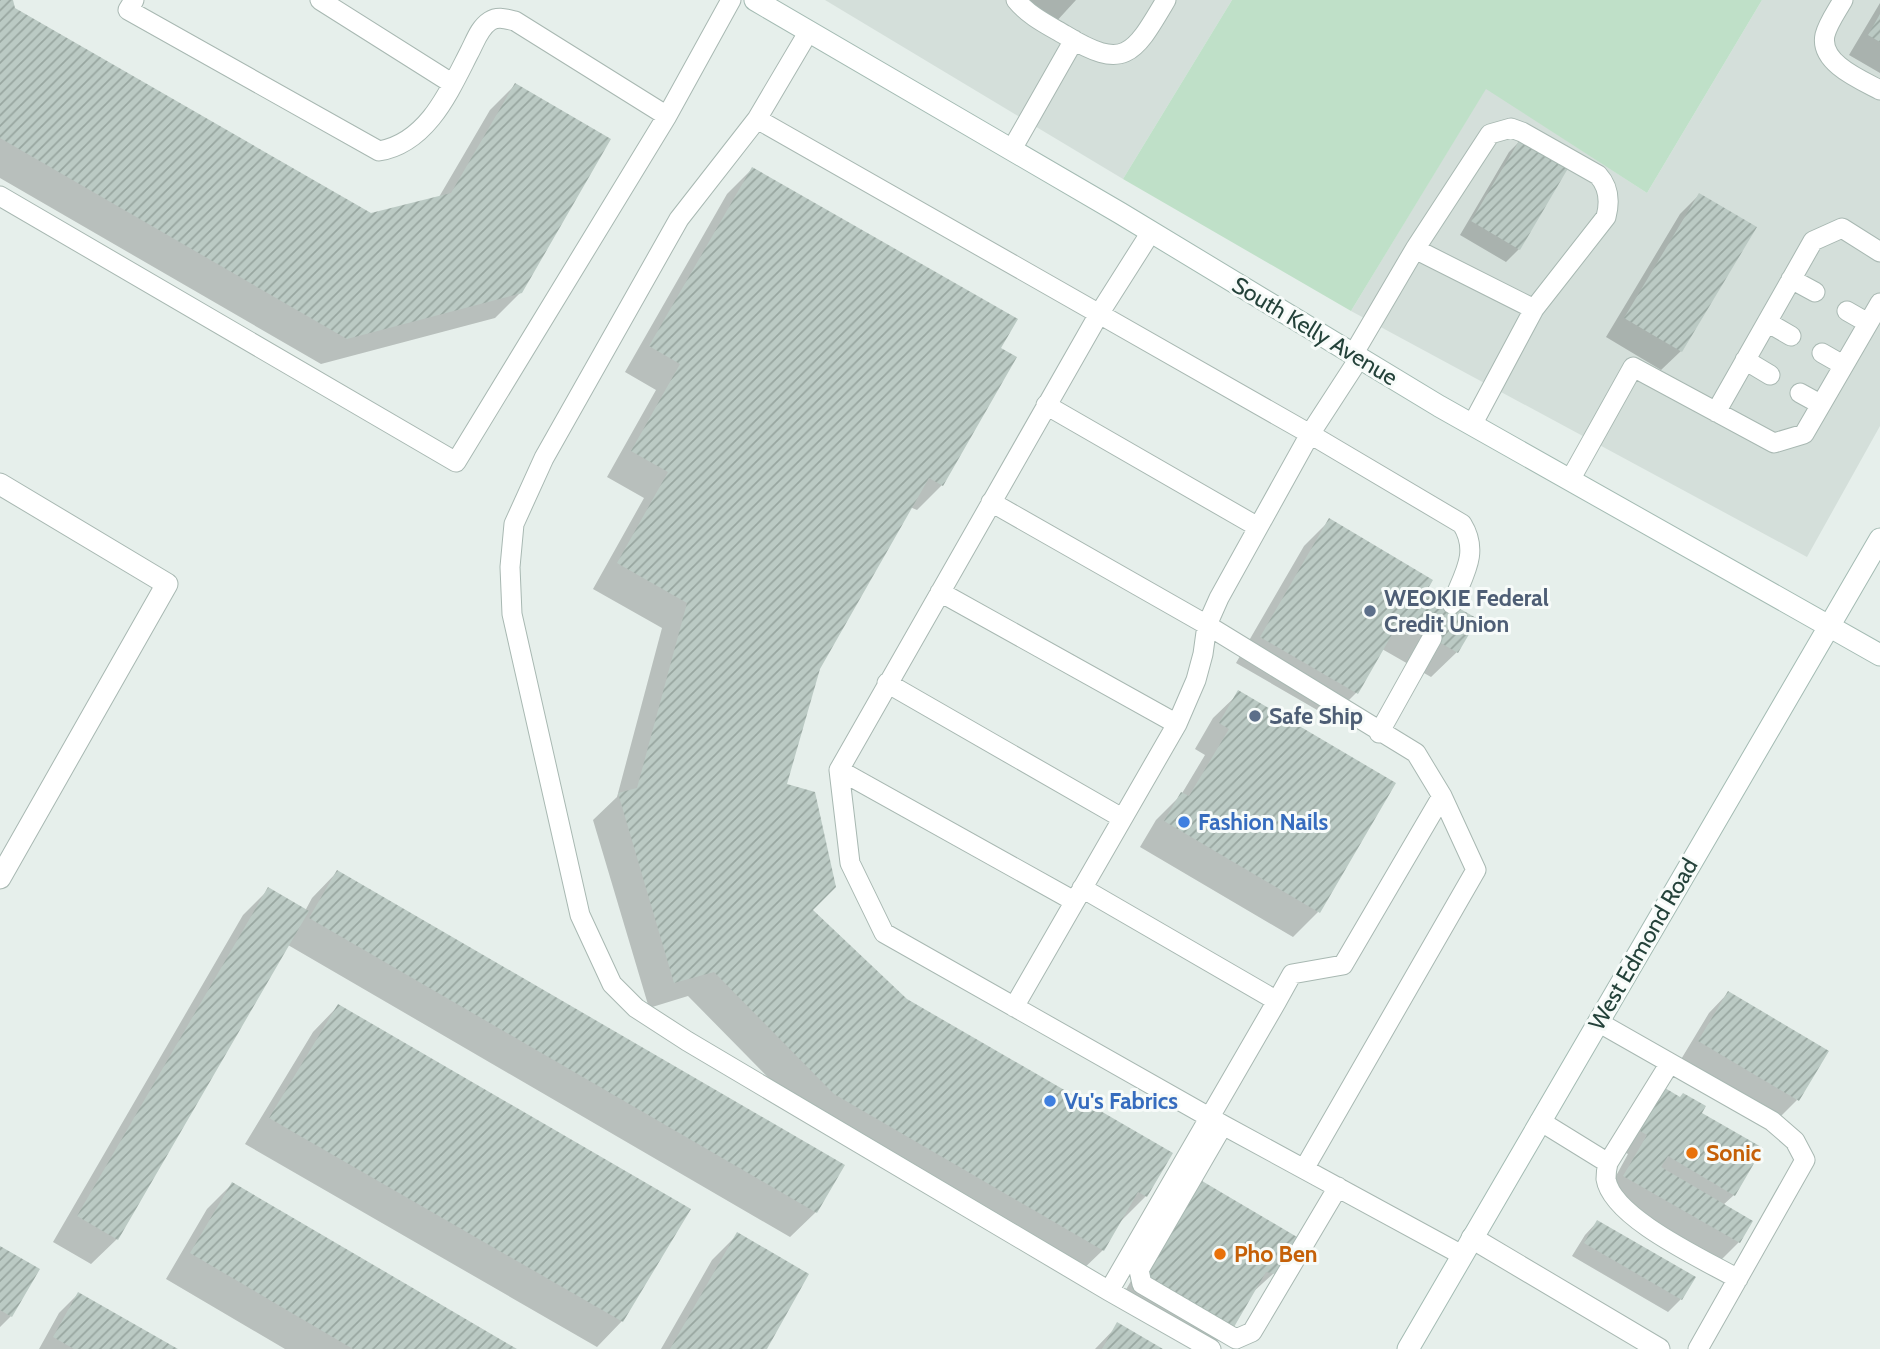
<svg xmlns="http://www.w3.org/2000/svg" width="1880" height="1349" font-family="Cabin,sans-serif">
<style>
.built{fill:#d4dfda}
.green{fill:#bfe0c8}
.shadow{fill:#0003}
.building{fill:url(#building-hatch)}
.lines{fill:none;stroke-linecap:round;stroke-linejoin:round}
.lane-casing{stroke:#a8b8b2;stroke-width:21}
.street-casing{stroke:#a8b8b2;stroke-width:23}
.secondary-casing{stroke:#a4bbb3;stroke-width:23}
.lane{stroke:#fff;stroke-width:19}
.street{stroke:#fff;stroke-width:21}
.secondary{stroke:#fff;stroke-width:21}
.service-dot{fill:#5c6f8a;stroke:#f7fbf9;stroke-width:2.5}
.shop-dot{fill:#3f7fe0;stroke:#f7fbf9;stroke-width:2.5}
.food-dot{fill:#e8710a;stroke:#f7fbf9;stroke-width:2.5}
.labels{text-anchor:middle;stroke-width:6;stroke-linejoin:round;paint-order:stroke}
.street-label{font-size:23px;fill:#24423a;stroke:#f7fbf9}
.service-label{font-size:23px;font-weight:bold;fill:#4e5e75;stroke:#f7fbf9;text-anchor:start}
.shop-label{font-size:23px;font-weight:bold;fill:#366cbe;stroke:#f7fbf9;text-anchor:start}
.food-label{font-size:23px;font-weight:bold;fill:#c56008;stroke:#f7fbf9;text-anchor:start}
</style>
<defs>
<pattern id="building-hatch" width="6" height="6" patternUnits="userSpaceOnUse" patternTransform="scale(1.75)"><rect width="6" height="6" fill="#bbcac4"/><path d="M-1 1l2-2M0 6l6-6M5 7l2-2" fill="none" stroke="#98a6a0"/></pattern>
</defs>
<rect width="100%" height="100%" fill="#e6efeb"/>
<path class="built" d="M825,0H1232L1123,179Z
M1762,0H1880V426L1807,557L1351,311L1486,88L1647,193Z"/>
<path class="green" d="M1232,0H1762L1647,193L1486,89L1351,311L1123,179Z"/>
<path class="shadow" d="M0,0H11L14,9L371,215L439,197L490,110L515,85L521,292L495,318L321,364L0,178Z
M1012,0H1076L1054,24Z
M1880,3V73L1849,55Z
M1522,139L1519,249L1506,262L1460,235L1509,152Z
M752,169L999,349L942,485L917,510L910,507L818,668L785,785L811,910L906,1001L1146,1196L1121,1221L1103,1250L1077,1275L809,1119L688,996L649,1008L593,820L617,797L662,628L593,589L644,498L607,477L656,390L625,372L727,194Z
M1699,195L1681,351L1661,370L1606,337L1680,214Z
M1329,521L1425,590L1457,652L1431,677L1382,649L1356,693L1331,718L1236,663L1304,546Z
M1239,693L1318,912L1293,937L1140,847L1156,820L1181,795L1205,755L1195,749L1213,718Z
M337,872L816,1212L790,1237L288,945L117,1239L91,1264L53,1242L243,915L268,890L305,911L312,898Z
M1728,993L1797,1100L1778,1119L1680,1061L1709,1013Z
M338,1006L622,1321L597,1347L245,1144L313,1032Z
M1680,1099L1700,1114L1734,1195L1723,1205L1751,1221L1739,1242L1719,1262L1605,1196L1628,1154L1622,1151L1646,1110Z
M232,1184L513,1349H285L166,1279L207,1209Z
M1178,1200L1274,1273L1252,1293L1233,1326L1213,1345L1124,1293Z
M1597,1222L1681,1299L1668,1312L1572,1256L1585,1235Z
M737,1235L765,1349H661L712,1260Z
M0,1248L11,1316L0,1327Z
M78,1294L175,1349H39L59,1313Z
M1118,1325L1160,1349H1095Z"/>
<path class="building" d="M0,0H13L15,8L371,213L451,193L515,83L611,139L522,293L347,339L0,138Z
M1880,14V42L1868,35Z
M1522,136L1570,165L1520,250L1471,221Z
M752,167L1018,319L1001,348L1017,357L943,486L929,478L820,669L787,784L815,792L836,887L813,910L907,999L1173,1153L1147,1197L1138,1192L1104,1251L834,1094L714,972L674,983L618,793L637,788L687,603L617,563L668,472L631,451L680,364L649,346Z
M1699,193L1757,227L1682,352L1624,318Z
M1329,518L1433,580L1427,590L1478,619L1458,653L1408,624L1406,629L1398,624L1358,694L1260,637Z
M1238,690L1396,783L1320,913L1164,821L1181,792L1189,796L1229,729L1219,723Z
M337,870L845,1165L817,1213L309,918Z
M268,887L309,911L118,1240L77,1216Z
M1728,991L1829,1051L1799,1101L1698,1041Z
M338,1004L691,1209L623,1322L269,1118Z
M1665,1088L1680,1097L1683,1093L1706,1106L1702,1113L1763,1148L1735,1196L1668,1156L1661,1167L1753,1221L1740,1243L1623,1176L1647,1135L1640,1131Z
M1197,1178L1297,1237L1275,1274L1266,1272L1234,1327L1142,1273Z
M232,1182L517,1349H353L190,1253Z
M1597,1220L1696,1277L1682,1300L1584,1243Z
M737,1232L809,1274L767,1349H670Z
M0,1246L40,1269L12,1317L0,1310Z
M78,1292L178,1349H74L53,1337Z
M1117,1322L1163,1349H1102Z"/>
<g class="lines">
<g class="lane-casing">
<path id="lane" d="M134,0L128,10L379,151C427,143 449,92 469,53C475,42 479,28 490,21C498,16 506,19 515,21L667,116
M320,0L453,84
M1016,0C1029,16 1048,25 1065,35C1125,72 1134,54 1166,0
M1843,0C1837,11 1828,23 1825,35C1819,63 1861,80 1880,90
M809,31L757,119L679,219L544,458L514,524L510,567L512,614L580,915L612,984L636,1008L687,1041L1109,1291L1211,1349
M757,119L1310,434L1462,524C1480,553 1463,575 1452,604
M1012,149L1074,40
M0,196L456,462L667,116L731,0
M1151,232L1099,314L839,770L850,863L884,933L1223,1125L1462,1255
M1415,249L1534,309
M1791,279L1815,292
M1847,311L1868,323
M1767,322L1791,336
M1354,353L1415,249L1490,134L1511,128L1522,132L1598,175C1609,187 1610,202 1606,217L1534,309L1472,425
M1822,353L1843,365
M1745,360L1770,375
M1800,393L1820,404
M1046,405L1258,527
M1716,412L1813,241L1842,228L1880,252
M1570,480L1633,367L1774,443L1804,434L1880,303
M991,502L1207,625L1416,753L1442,796L1476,870L1304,1169
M940,592L1177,724
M887,683L1122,818
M1379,733L1432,638
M839,770L1074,901
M1082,888L1277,1001L1109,1291
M1277,1001L1292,974L1343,965L1442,796
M1014,1007L1177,724L1196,680L1203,654L1207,625L1219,598L1310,434L1360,357
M1598,1022L1772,1121L1795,1141L1805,1160L1698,1349
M1540,1121L1608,1163C1607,1167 1606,1174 1606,1179C1612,1218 1705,1260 1738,1279
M1223,1125L1139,1270L1142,1284L1236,1339L1252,1332L1338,1187
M1608,1163L1670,1063"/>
</g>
<g class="street-casing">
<path id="street" d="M0,484L167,584L0,878
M1472,1238L1659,1349"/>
</g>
<g class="secondary-casing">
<path id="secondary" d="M755,0L1120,213L1439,406L1880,655
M1408,1349L1880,539"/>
</g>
<use href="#lane" class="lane"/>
<use href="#street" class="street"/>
<use href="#secondary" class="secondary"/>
</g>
<g class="service-dot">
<circle cx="1370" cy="611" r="7"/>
<circle cx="1255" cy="716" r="7"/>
</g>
<g class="shop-dot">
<circle cx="1184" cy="822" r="7"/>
<circle cx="1050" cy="1101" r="7"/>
</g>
<g class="food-dot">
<circle cx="1692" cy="1153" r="7"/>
<circle cx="1220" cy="1254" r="7"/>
</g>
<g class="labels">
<g class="street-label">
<text transform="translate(1315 331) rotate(31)" y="8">South Kelly Avenue</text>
<text transform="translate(1643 944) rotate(-60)" y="8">West Edmond Road</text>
</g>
<g class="service-label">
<text x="1384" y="606">WEOKIE Federal<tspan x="1384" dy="26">Credit Union</tspan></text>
<text x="1269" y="724">Safe Ship</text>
</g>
<g class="shop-label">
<text x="1198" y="830">Fashion Nails</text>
<text x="1064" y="1109">Vu's Fabrics</text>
</g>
<g class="food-label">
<text x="1706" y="1161">Sonic</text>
<text x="1234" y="1262">Pho Ben</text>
</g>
</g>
</svg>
